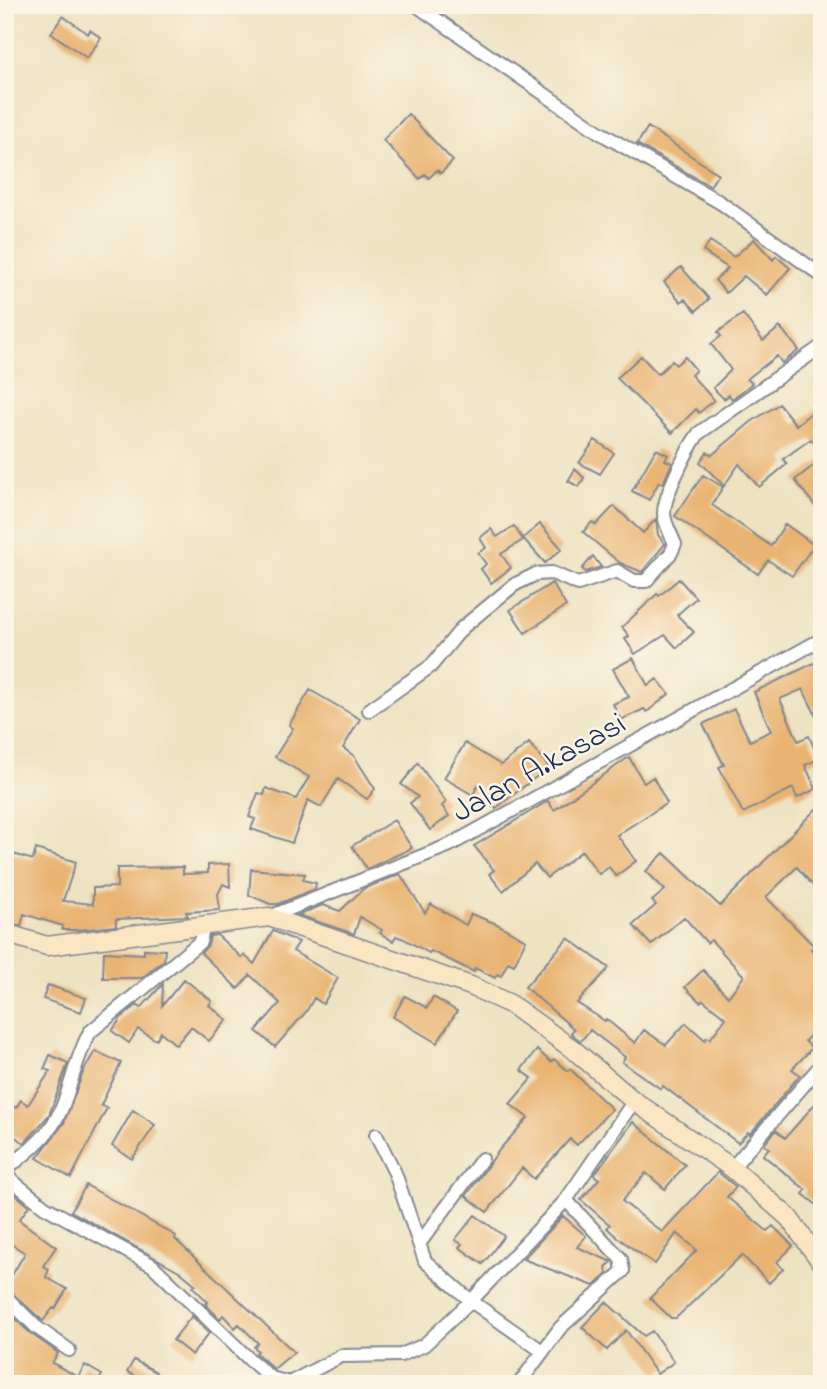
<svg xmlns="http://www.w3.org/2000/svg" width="827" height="1389" font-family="'Indie Flower',sans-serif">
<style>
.building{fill:#e9b472}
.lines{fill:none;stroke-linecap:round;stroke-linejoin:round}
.street-casing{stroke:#848890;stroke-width:16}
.secondary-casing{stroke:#848890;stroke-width:21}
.street{stroke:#fff;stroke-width:12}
.secondary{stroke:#fbe6c3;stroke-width:18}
.labels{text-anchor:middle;stroke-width:5;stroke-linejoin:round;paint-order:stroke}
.street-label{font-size:32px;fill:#1b2f5e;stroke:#fcf5e5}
</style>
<rect width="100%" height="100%" fill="#fcf5e5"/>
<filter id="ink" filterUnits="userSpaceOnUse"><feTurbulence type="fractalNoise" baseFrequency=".0143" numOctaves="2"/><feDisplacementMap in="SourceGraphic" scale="14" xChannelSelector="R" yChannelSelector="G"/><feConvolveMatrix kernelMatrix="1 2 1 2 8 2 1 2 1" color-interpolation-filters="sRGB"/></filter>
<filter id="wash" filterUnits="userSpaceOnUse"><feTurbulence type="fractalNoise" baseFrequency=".00686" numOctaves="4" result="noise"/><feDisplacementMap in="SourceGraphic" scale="28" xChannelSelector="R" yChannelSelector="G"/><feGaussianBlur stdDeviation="1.57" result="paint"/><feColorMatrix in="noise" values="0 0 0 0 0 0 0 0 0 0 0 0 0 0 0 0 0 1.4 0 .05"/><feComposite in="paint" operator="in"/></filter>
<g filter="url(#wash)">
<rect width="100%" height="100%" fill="#ede2c1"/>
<g id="blocks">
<path class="building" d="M63,16L88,34L90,30L101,38L87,58L51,33Z
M408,114L453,161L441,173L437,170L429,178L425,174L420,179L383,140Z
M648,127L718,174L710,186L637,144Z
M754,239L773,260L776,256L790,268L767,295L744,276L726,293L715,280L728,268L703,251L710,241L734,257Z
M681,267L709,299L696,311L685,299L681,302L664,282Z
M743,314L763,341L780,327L799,350L782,363L777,356L747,379L752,383L745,389L732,399L729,395L724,399L713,388L731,370L711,344L721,336L718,332Z
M641,356L658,374L672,361L676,365L685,357L696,370L691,375L714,400L699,413L696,409L672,433L617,378Z
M779,404L796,425L815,410L822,417V452L811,439L783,459L787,464L759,487L739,464L724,486L700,462L707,452L712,455L751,422Z
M595,440L614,453L600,474L579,463Z
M656,449L668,455L665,460L672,463L663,484L659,482L649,500L632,491Z
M822,459V515L795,480Z
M575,469L584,478L579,487L568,481Z
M703,475L723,487L712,505L771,546L785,524L814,545L792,576L768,560L758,574L675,516Z
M614,506L643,533L656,519L658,535L665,544L642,572L620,563L583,532L592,522L596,525Z
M540,524L562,549L545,563L523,538Z
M514,526L523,540L501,554L511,568L491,583L481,569L486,564L478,553L486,548L480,538L491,529L497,537Z
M593,556L601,567L586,572L582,569Z
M679,579L696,598L677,615L694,632L677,648L665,635L635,654L625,639L629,636L622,627L657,594L659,596Z
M552,583L566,606L525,633L510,610Z
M633,658L648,686L657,679L669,694L647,712L644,709L621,720L613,704L629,697L613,669Z
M822,659V728L803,689L780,699L798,741L809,736L819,759L805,765L816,789L797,798L793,788L743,813L719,767L724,765L703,724L734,709L750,741L771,731L754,692Z
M310,690L360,719L343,748L354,756L375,789L367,799L338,779L321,807L308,800L292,843L251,829L255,819L249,817L258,793L264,795L266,788L296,799L309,777L275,757L293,728L289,725Z
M465,743L501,765L529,743L549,767L496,808L478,785L473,795L444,778Z
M629,757L644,783L653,777L667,803L617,835L636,861L616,876L609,867L599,874L582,851L547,878L535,864L503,891L489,874L494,870L474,846L548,801L554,810Z
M418,763L446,802L442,806L449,816L430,830L410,803L418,797L401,784Z
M822,803V896L797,867L766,897L814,946L811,949L822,959V1022L805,1041L812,1048L792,1069L800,1075L750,1134L748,1132L738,1143L663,1086L661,1089L622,1062L625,1057L590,1030L581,1041L574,1036L571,1033L574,1029L525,987L568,938L609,968L577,1003L605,1021L606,1019L635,1043L644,1030L666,1045L686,1023L705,1040L707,1037L710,1039L726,1018L703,1000L700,1002L685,987L703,970L728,997L744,976L711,940L707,943L684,917L651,945L633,925L656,905L652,901L665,890L646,871L664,853L720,906Z
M394,820L412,848L367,869L352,846Z
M36,849L76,862L63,901L93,904V888L117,887V868L183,867V874L208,873V865L229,864L230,887L223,884L218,894L220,910L186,912L188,916L116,919V926L79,930H62L63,926L24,914L21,926L5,922V858L8,859L10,853L33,860Z
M251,869L305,874L303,880L316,883L315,889L278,904H270L249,895Z
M400,874L425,913L431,904L466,925L471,914L497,924L526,940L514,965L508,962L501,976L497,974L495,978L475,968L474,972L431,951L429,953L404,939L396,936L393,941L380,933L382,930L360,917L354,934L298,915L323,905L340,911L363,889Z
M273,931L299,942L293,951L338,978L323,1004L314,998L306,1012L275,1047L256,1031L280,1003L250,975L238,989L201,953L208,945L210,936L217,935L242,958L244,955L254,964Z
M144,949L165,950L164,960L142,978H103L104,952L144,954Z
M184,979L212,1001L209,1005L227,1020L209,1041L191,1027L176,1045L161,1032L156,1040L138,1029L129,1043L112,1031L121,1018L137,1005L141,1008L163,984L162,1006Z
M48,985L86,998L81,1012L43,999Z
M405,996L427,1008L433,997L457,1011L437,1043L393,1017Z
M537,1050L551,1062L554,1059L568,1071L570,1069L612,1109L577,1145L570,1139L534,1179L522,1168L487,1212L466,1196L500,1149L528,1118L510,1104L532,1078L521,1070Z
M95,1051L121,1063L101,1105L107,1108L71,1178L37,1158L64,1123L84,1070Z
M50,1055L68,1063L49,1115L25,1143L5,1131V1102L16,1108L21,1100L28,1105L50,1071L44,1069Z
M822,1096V1209L803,1194L806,1190L763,1155L769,1148L764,1145L776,1130L785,1138Z
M133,1110L155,1125L132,1159L112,1146Z
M633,1122L685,1165L665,1189L646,1173L622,1201L662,1232L718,1172L736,1187L727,1197L767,1231L773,1226L793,1246L777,1262L783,1269L769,1283L742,1255L676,1318H671L650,1298L697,1250L677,1233L655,1264L618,1238L607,1228L610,1225L581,1200L599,1179L594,1175Z
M86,1185L176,1236L175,1239L294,1352L274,1369L256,1353L258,1351L254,1347L258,1343L239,1324L235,1328L223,1315L220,1319L205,1304L208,1302L193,1287L196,1285L179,1271L71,1211Z
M15,1194L29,1206L19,1220L56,1247L43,1266L49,1269L46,1277L67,1289L55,1309L53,1308L43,1321L5,1287L25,1253L5,1240V1207Z
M475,1215L504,1236L483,1264L459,1247L462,1244L455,1240Z
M563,1216L586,1236L577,1247L612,1262L606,1267L607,1274L594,1286L523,1259Z
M606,1302L644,1336L652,1331L674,1362L657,1374L626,1330L607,1350L582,1327Z
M5,1309L30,1333L58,1353L52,1363L78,1377L85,1365L102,1375L97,1384H5Z
M192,1316L209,1333L192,1355L173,1340Z
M134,1360L156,1372L149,1384L127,1372Z"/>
</g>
</g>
<g filter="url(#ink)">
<use href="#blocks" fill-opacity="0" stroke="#848890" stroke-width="2"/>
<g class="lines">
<g class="street-casing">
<path id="street" d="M416,5L599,132L721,203L822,276
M369,710L431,666L462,628L514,585L536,574L552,573L578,584L617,571L634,581H646L671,553L675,544C671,534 664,523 664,513C664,495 688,448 699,433L822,346
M269,917L450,845L822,639
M376,1135L395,1173L425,1261L471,1301L542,1351
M5,1150L17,1161
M732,1168L822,1064
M5,1169C27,1154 50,1135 61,1110C72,1084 76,1057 90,1032L200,942L204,924
M5,1175L45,1207L152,1265L249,1359L271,1378L289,1383L341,1356L401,1355L424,1345L471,1301L566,1200L634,1101
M419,1244L482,1159
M5,1296L36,1327L69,1350
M519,1384L560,1328L623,1271L621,1259L566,1200"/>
</g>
<g class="secondary-casing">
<path id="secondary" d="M5,933L47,946L269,917L471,986L510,1004L574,1050L634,1101L732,1168L788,1217L822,1263"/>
</g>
<use href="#street" class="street"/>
<use href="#secondary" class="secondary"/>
</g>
</g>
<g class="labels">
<g class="street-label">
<text transform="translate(538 766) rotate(-29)" y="11">Jalan A.kasasi</text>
</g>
</g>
<rect width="827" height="1389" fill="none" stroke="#fcf5e5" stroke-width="28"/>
</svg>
